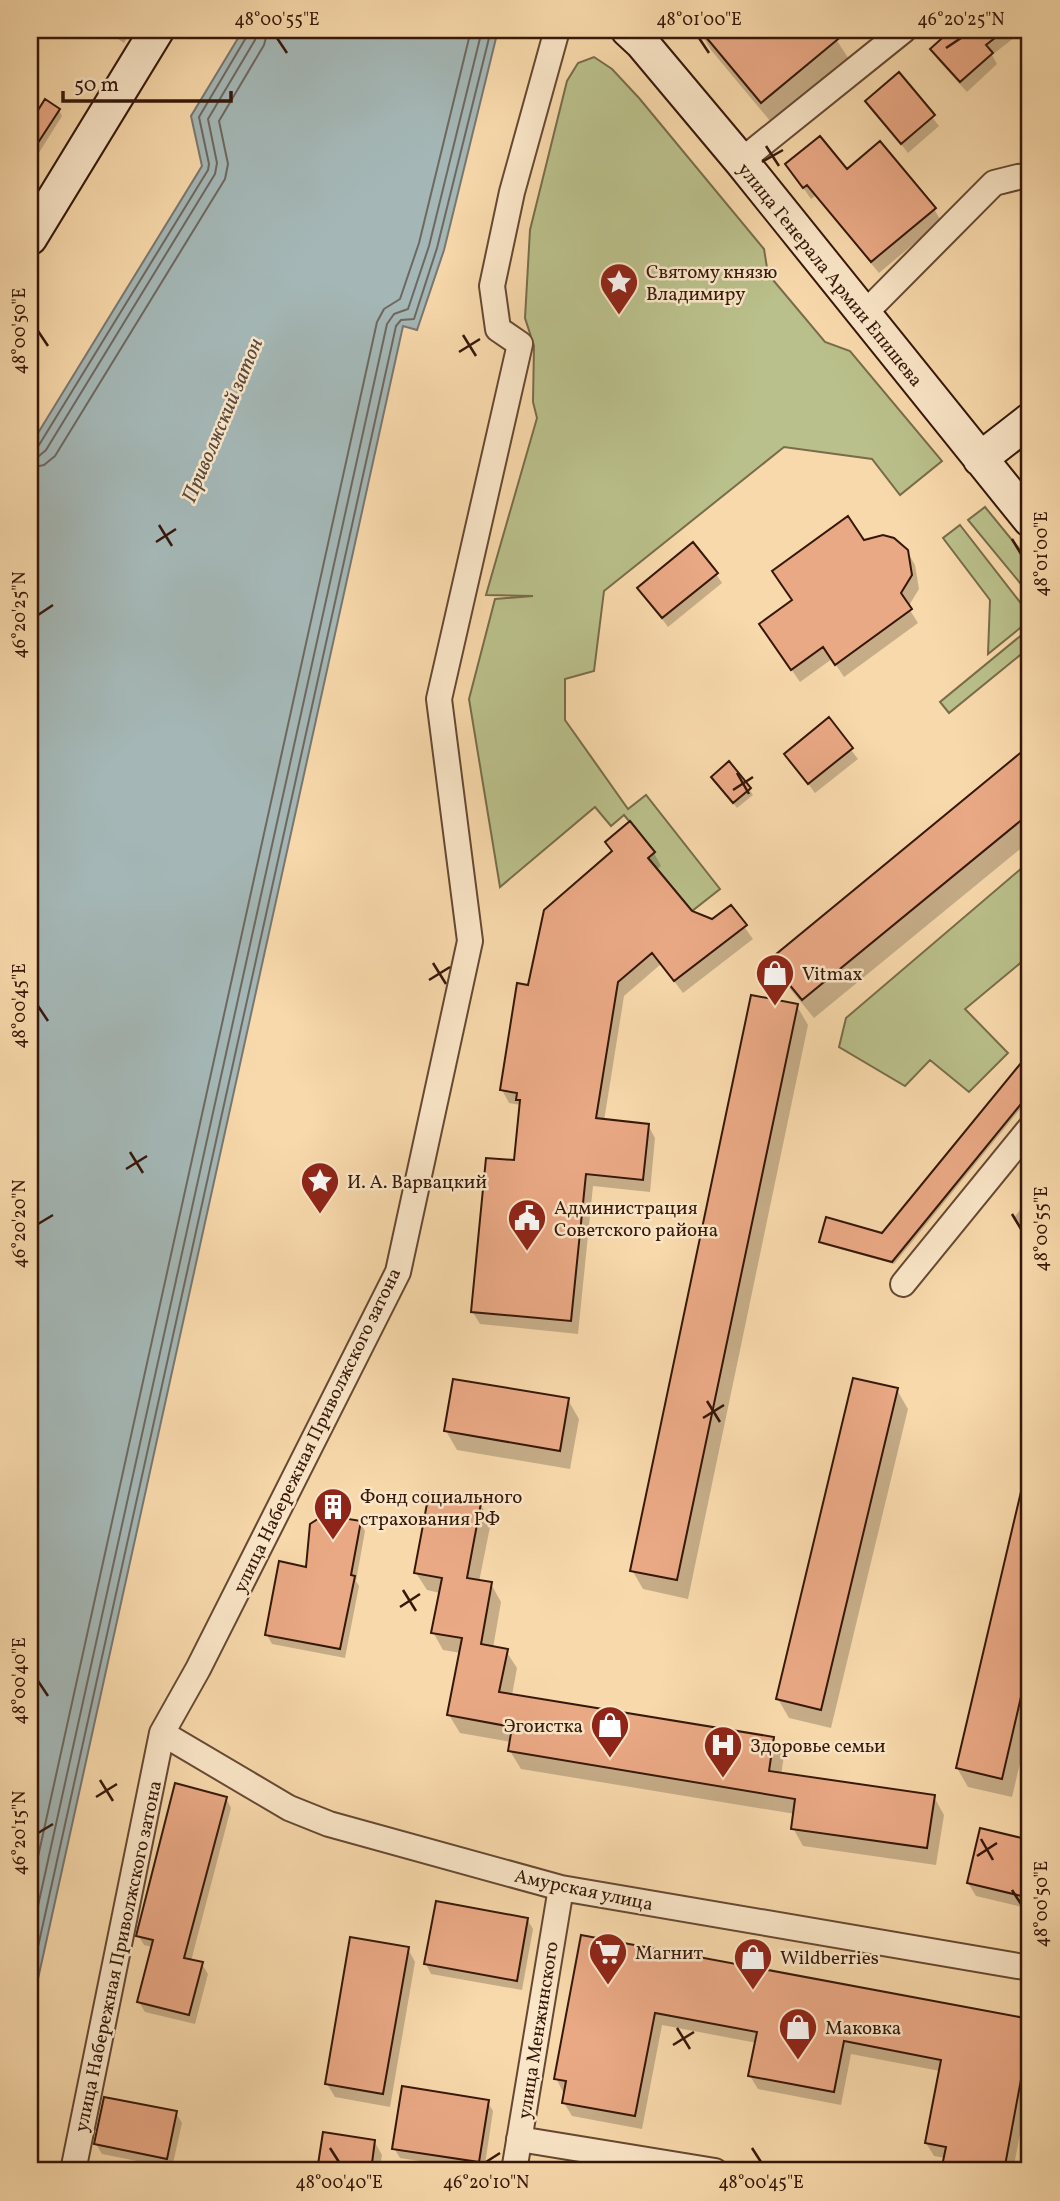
<svg xmlns="http://www.w3.org/2000/svg" width="1060" height="2201" font-family="Vollkorn,serif">
<style>
.green{fill:#bac08b;stroke:#786c4a;stroke-width:2}
.water{fill:#a4b7b6;stroke:#787771;stroke-width:2}
.shadow{fill:#0003}
.lines{fill:none;stroke-linecap:round;stroke-linejoin:round}
.shore{stroke:#6d6860;stroke-width:2}
.building{fill:#eaa985;stroke:#36180a;stroke-width:2}
.street-casing{stroke:#664832;stroke-width:28}
.secondary-casing{stroke:#36180a;stroke-width:37}
.street{stroke:#fae6c8;stroke-width:24}
.secondary{stroke:#fae6c8;stroke-width:33}
.ticks{fill:none;stroke:#36180a;stroke-width:2.5}
.labels{text-anchor:middle;stroke-width:5;stroke-linejoin:round;paint-order:stroke}
.poi-label{font-size:19px;fill:#36180a;stroke:#fae6c8;text-anchor:start}
.street-label{font-size:19px;fill:#36180a;stroke:#fae6c8}
.water-label{font-size:21px;font-style:italic;fill:#57483e;stroke:#fae6c8}
.neatline{fill:none;stroke:#36180a;stroke-width:2.5}
.ticks-label{font-size:18px;text-anchor:middle;fill:#36180a}
</style>
<rect width="100%" height="100%" fill="#f8d9ab"/>
<filter id="stains"><feTurbulence type="fractalNoise" baseFrequency=".00286" numOctaves="4"/><feColorMatrix values="0 0 0 0 .2 0 0 0 0 .09 0 0 0 0 .02 0 0 0 .5 -.17"/></filter>
<radialGradient id="worn" r=".72"><stop offset=".6" stop-color="#630" stop-opacity="0"/><stop offset="1" stop-color="#630" stop-opacity=".3"/></radialGradient>
<path class="green" d="M594,57L612,69L639,98L764,249L768,274L825,342L850,351L942,461L900,495L872,459L784,447L604,591L594,671L565,679V720L628,809L646,795L720,889L692,911L648,858L655,852L624,815L611,826L595,807L500,887L469,699L495,599L533,596L486,595L537,418L533,402L534,346L525,318L530,230L567,81L578,63Z
M985,507L1030,562V595L968,520Z
M960,525L1030,615V620L988,654L990,600L943,538Z
M1030,628V647L949,713L940,702Z
M1030,861V955L965,1009L1008,1053L969,1092L930,1060L905,1086L839,1047L846,1018Z"/>
<path class="water" d="M243,30H498L444,250L417,330L403,326L30,2015V446L202,166L191,116Z"/>
<path class="shadow" d="M105,30H132L124,43Z
M699,30H830L856,70L780,133L711,50Z
M954,30H1024L992,55L997,64L967,92L938,60L932,49Z
M898,74L939,126L908,153L867,101Z
M46,102L59,110L62,116L30,167V126Z
M787,165L847,171L934,209L941,221L879,273L815,196L811,199Z
M1030,452V468L1023,458Z
M864,542L907,551L915,565L919,589L908,607L918,623L844,677L832,659L800,682L761,625L793,602Z
M716,574L722,583L668,627L639,588Z
M828,720L858,759L815,793L786,754Z
M1029,749L1030,841L814,1018L782,979L771,960Z
M717,783L749,789L753,795L737,808Z
M607,843L654,853L661,866L656,870L691,912L712,921L730,907L753,939L683,993L661,964L624,996L604,1121L648,1125L655,1138L650,1192L593,1186L578,1334L480,1324L472,1311L516,1162L521,1105L509,1103L502,1090L530,987L613,853Z
M797,1006L808,1025L688,1599L643,1589L632,1570Z
M1030,1054V1097L894,1264L822,1244L821,1241L883,1235Z
M1030,1196V1236L1019,1228L1014,1218Z
M897,1390L908,1409L831,1728L789,1718L778,1699Z
M568,1400L579,1419L570,1469L457,1450L446,1431Z
M1021,1501L1030,1503V1721L1012,1797L968,1787L957,1768Z
M480,1504L491,1522L479,1582L491,1584L501,1602L493,1648L506,1651L517,1668L512,1695L773,1739L784,1756L781,1775L934,1797L944,1815L936,1865L803,1846L793,1828L795,1814L521,1769L510,1751L512,1742L460,1733L449,1715L461,1653L443,1650L433,1632L440,1593L427,1590L416,1573Z
M360,1522L365,1531L356,1581L359,1586L345,1658L272,1644L267,1635Z
M226,1798L231,1808L191,1961L202,1964L208,1974L195,2024L145,2012L139,2002L152,1947L144,1945L138,1935Z
M981,1830L1030,1841V1909L976,1896L968,1883Z
M527,1919L533,1929L522,1990L431,1974L426,1964Z
M583,1937L1030,2021V2080L1013,2171H947L944,2166L945,2158L934,2156L926,2143L940,2071L851,2054L841,2105L758,2089L750,2076L757,2043L662,2025L642,2129L572,2116L564,2103L566,2092H563L556,2078Z
M408,1949L415,1962L390,2107L335,2097L327,2084Z
M487,2101L493,2111L484,2171L400,2158L394,2148Z
M176,2113L182,2123L172,2168L102,2154L96,2144Z
M324,2134L374,2141L382,2155L379,2171H318Z"/>
<g class="lines">
<path class="shore" d="M30,449L39,445L208,170L209,164L199,117L247,36L248,30
M30,457L39,456L46,450L215,174L217,163L208,119L255,40L257,30
M30,468L44,465L55,456L225,179L228,164L219,121L264,45L268,30
M30,1893L377,322L384,309L400,299L419,243L471,30
M30,1942L387,324L394,314L408,309L429,246L482,30
M30,1983L396,326L401,320L414,319L437,248L491,30"/>
</g>
<path class="building" d="M700,30H849L761,103Z
M951,30H1005L986,45L993,53L960,82L930,49Z
M899,72L935,115L901,144L865,101Z
M45,99L60,109L30,155V123Z
M820,136L847,169L880,141L936,208L871,262L807,185L803,188L785,164Z
M848,516L864,540L883,535L894,538L908,550L912,575L901,593L912,609L835,665L823,647L791,670L759,624L792,600L772,571Z
M693,542L718,573L662,618L637,588Z
M829,717L853,748L808,784L784,754Z
M1030,745V813L802,1000L769,960Z
M729,761L751,788L733,803L711,777Z
M630,821L655,852L648,858L692,911L712,919L731,905L747,925L674,981L652,953L618,982L596,1118L649,1124L643,1180L586,1174L571,1321L471,1312L486,1158L514,1160L520,1100H516L517,1093L500,1090L517,983L528,985L544,910L612,851L605,842Z
M751,995L798,1004L677,1580L630,1571Z
M1030,1052V1093L892,1262L819,1242L826,1217L882,1233Z
M853,1378L898,1388L821,1710L776,1699Z
M453,1379L569,1398L560,1451L444,1431Z
M1023,1483L1030,1484V1658L1002,1779L956,1768Z
M429,1493L481,1503L467,1578L492,1582L481,1644L508,1649L499,1692L774,1737L769,1771L935,1795L927,1848L791,1829L795,1799L508,1751L512,1727L447,1715L462,1638L431,1633L442,1578L414,1573Z
M324,1515L361,1521L351,1575L355,1576L340,1649L265,1635L279,1561L306,1567L310,1524Z
M175,1783L227,1797L184,1958L203,1962L189,2015L137,2002L153,1940L136,1936Z
M980,1828L1030,1840V1898L967,1883Z
M436,1901L528,1918L517,1981L424,1964Z
M581,1935L1030,2019V2031L1004,2171H968L942,2166L946,2147L925,2143L941,2060L844,2041L834,2092L748,2076L757,2032L655,2013L635,2116L562,2103L566,2081L554,2079Z
M350,1937L409,1947L383,2094L325,2084Z
M402,2086L489,2100L479,2162L392,2149Z
M104,2097L177,2111L167,2159L94,2144Z
M323,2132L375,2140L371,2171H317Z"/>
<g class="lines">
<g class="street-casing">
<path id="street" d="M741,161L904,30
M863,315L994,183L1018,177L1030,176
M903,1284L1030,1128
M162,1733L289,1808L329,1824L561,1888L1030,1968
M519,2139L715,2171
M73,2171L162,1733L198,1669L398,1272L470,941L439,699L520,344L498,329L492,286L512,192L557,30
M514,2171L561,1888"/>
</g>
<g class="secondary-casing">
<path id="secondary" d="M628,30L642,43L741,161L1030,520
M30,238L157,30
M980,459L1030,420"/>
</g>
<use href="#street" class="street"/>
<use href="#secondary" class="secondary"/>
</g>
<path class="ticks" d="M277,38L287,53M699,38L709,53M946,48L961,38M766,146L779,166M762,162L783,150M38,331L48,346M463,335L476,356M459,352L480,339M159,525L172,546M1012,539L1021,554M156,542L176,529M38,615L53,605M737,773L749,794M733,790L753,777M433,963L446,984M429,980L450,967M38,1006L48,1021M130,1152L143,1173M126,1169L147,1156M1012,1214L1021,1229M38,1224L53,1215M707,1401L720,1422M703,1418L724,1405M403,1590L416,1611M400,1607L420,1594M38,1681L48,1696M100,1780L113,1801M96,1797L117,1784M38,1833L53,1824M981,1839L993,1860M977,1856L997,1843M1012,1890L1021,1904M677,2028L690,2049M673,2045L694,2032M330,2148L339,2162M752,2148L761,2162M486,2162L500,2153"/>
<defs>
<g id="sight-pin" transform="scale(2.0125)"><path d="M0 17L-7.5 6A9.5 9.5 0 1 1 7.5 6Z" fill="#8f2418" stroke="#fae6c8"/><path d="M0-6L1.8-2.2L6-1.7L2.9 1.2L3.7 5.4L0 3.3L-3.7 5.4L-2.9 1.2L-6-1.7L-1.8-2.2Z" fill="#fff"/></g>
<g id="shop-pin" transform="scale(2.0125)"><path d="M0 17L-7.5 6A9.5 9.5 0 1 1 7.5 6Z" fill="#8f2418" stroke="#fae6c8"/><path d="M-5-2.5h2.3a2.7 3.5 0 0 1 5.4 0H5L5.5 6h-11ZM-1.5-2.5h3a1.5 2.3 0 0 0-3 0Z" fill="#fff"/></g>
<g id="civic-pin" transform="scale(2.0125)"><path d="M0 17L-7.5 6A9.5 9.5 0 1 1 7.5 6Z" fill="#8f2418" stroke="#fae6c8"/><path d="M-.6-6.5H3V-4.5H.6V-3L4-1V1h2V6H-6V1h2V-1L-.6-3ZM-1.2 2.5V6h2.4V2.5Z" fill="#fff"/></g>
<g id="building-pin" transform="scale(2.0125)"><path d="M0 17L-7.5 6A9.5 9.5 0 1 1 7.5 6Z" fill="#8f2418" stroke="#fae6c8"/><path d="M-4-6H4V6H1V3H-1V6H-4ZM-2.5-4.3h1.7v1.8h-1.7ZM.8-4.3h1.7v1.8H.8ZM-2.5-1h1.7V.8h-1.7ZM.8-1h1.7V.8H.8Z" fill="#fff"/></g>
<g id="hospital-pin" transform="scale(2.0125)"><path d="M0 17L-7.5 6A9.5 9.5 0 1 1 7.5 6Z" fill="#8f2418" stroke="#fae6c8"/><path d="M-5-5h3v3.5h4V-5h3V5h-3V1.5h-4V5h-3Z" fill="#fff"/></g>
<g id="supermarket-pin" transform="scale(2.0125)"><path d="M0 17L-7.5 6A9.5 9.5 0 1 1 7.5 6Z" fill="#8f2418" stroke="#fae6c8"/><path d="M-6-5.5h2.5l.6 2H6L4.5 2H-2.5L-4.4-4H-6ZM-1.5 3.2a1.3 1.3 0 1 0 .1 0ZM3 3.2a1.3 1.3 0 1 0 .1 0Z" fill="#fff"/></g>
</defs>
<g fill-rule="evenodd">
<use href="#sight-pin" x="619" y="282"/>
<use href="#shop-pin" x="775" y="973"/>
<use href="#sight-pin" x="320" y="1181"/>
<use href="#civic-pin" x="527" y="1218"/>
<use href="#building-pin" x="333" y="1507"/>
<use href="#shop-pin" x="610" y="1725"/>
<use href="#hospital-pin" x="723" y="1745"/>
<use href="#supermarket-pin" x="608" y="1952"/>
<use href="#shop-pin" x="753" y="1957"/>
<use href="#shop-pin" x="798" y="2027"/>
</g>
<g class="labels">
<g class="poi-label">
<text x="646" y="278">Святому князю<tspan x="646" dy="22">Владимиру</tspan></text>
<text x="802" y="980">Vitmax</text>
<text x="347" y="1188">И. А. Варвацкий</text>
<text x="554" y="1214">Администрация<tspan x="554" dy="22">Советского района</tspan></text>
<text x="360" y="1503">Фонд социального<tspan x="360" dy="22">страхования РФ</tspan></text>
<text x="583" y="1732" text-anchor="end">Эгоистка</text>
<text x="750" y="1752">Здоровье семьи</text>
<text x="635" y="1959">Магнит</text>
<text x="780" y="1964">Wildberries</text>
<text x="825" y="2034">Маковка</text>
</g>
<g class="street-label">
<text transform="translate(831 274) rotate(51)" y="7">улица Генерала Армии Епишева</text>
<text transform="translate(316 1430) rotate(-64)" y="7">улица Набережная Приволжского затона</text>
<text transform="translate(584 1889) rotate(12)" y="7">Амурская улица</text>
<text transform="translate(117 1956) rotate(-78)" y="7">улица Набережная Приволжского затона</text>
<text transform="translate(537 2030) rotate(-81)" y="7">улица Менжинского</text>
</g>
<g class="water-label">
<text transform="translate(222 420) rotate(-67)" y="7">Приволжский затон</text>
</g>
</g>
<rect width="1060" height="2201" fill="none" stroke="#f8d9ab" stroke-width="77"/>
<path d="M63 91v10h168v-10" fill="none" stroke="#36180a" stroke-width="3.5"/>
<text x="74" y="91" font-size="21" fill="#36180a" stroke="#fae6c8" stroke-width="5" paint-order="stroke">50 m</text>
<rect x="38" y="38" width="983" height="2124" class="neatline"/>
<g class="ticks-label">
<text x="277" y="25">48°00'55"E</text>
<text x="699" y="25">48°01'00"E</text>
<text x="961" y="25">46°20'25"N</text>
<text transform="translate(19 331) rotate(-90)" y="6">48°00'50"E</text>
<text transform="translate(1041 554) rotate(-90)" y="6">48°01'00"E</text>
<text transform="translate(19 615) rotate(-90)" y="6">46°20'25"N</text>
<text transform="translate(19 1006) rotate(-90)" y="6">48°00'45"E</text>
<text transform="translate(19 1224) rotate(-90)" y="6">46°20'20"N</text>
<text transform="translate(1041 1229) rotate(-90)" y="6">48°00'55"E</text>
<text transform="translate(19 1681) rotate(-90)" y="6">48°00'40"E</text>
<text transform="translate(19 1833) rotate(-90)" y="6">46°20'15"N</text>
<text transform="translate(1041 1904) rotate(-90)" y="6">48°00'50"E</text>
<text x="339" y="2188">48°00'40"E</text>
<text x="486" y="2188">46°20'10"N</text>
<text x="761" y="2188">48°00'45"E</text>
</g>
<rect width="100%" height="100%" filter="url(#stains)"/>
<rect width="100%" height="100%" fill="url(#worn)"/>
</svg>
